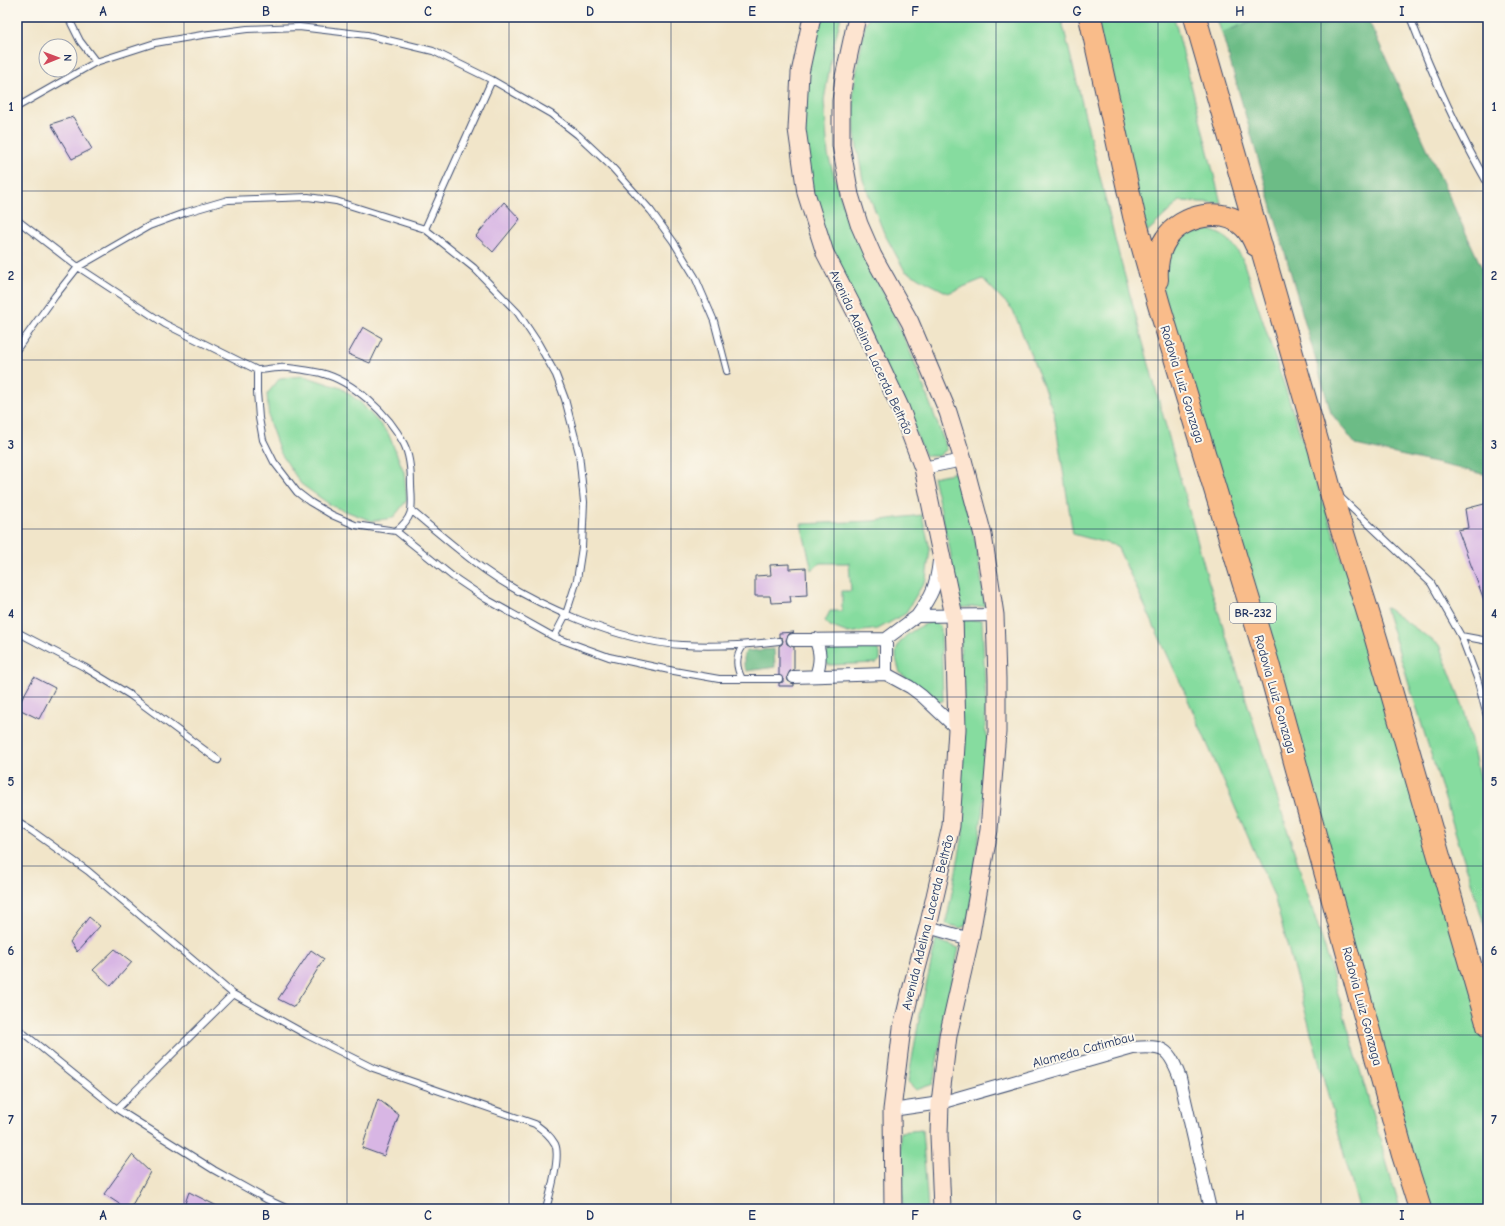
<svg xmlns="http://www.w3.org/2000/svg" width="1505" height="1226" font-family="'Comic Neue',sans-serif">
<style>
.green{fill:#86dc9f;stroke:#50867e}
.forest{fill:#6cbc86;stroke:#447672}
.building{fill:#d8b6e4}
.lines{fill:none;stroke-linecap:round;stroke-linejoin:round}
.lane-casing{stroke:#3b4a6e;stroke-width:8}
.street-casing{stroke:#3b4a6e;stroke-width:14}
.secondary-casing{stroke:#3b4a6e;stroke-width:19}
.highway-casing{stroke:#3b4a6e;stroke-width:24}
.lane{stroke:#fff;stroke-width:6}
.street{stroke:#fff;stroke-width:12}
.secondary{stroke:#fde4d0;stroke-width:17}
.highway{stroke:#f9bc8a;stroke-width:22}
.grid{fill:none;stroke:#1b2f5e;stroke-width:1;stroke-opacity:0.55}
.labels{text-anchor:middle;stroke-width:4;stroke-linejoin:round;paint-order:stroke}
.shield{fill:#fbf7ec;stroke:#5e6b89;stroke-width:1}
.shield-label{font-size:12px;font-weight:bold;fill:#1b2f5e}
.street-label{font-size:13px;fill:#1b2f5e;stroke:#fbf7ec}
.neatline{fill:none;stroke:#1b2f5e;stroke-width:1.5}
.grid-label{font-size:13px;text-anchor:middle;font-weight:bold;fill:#1b2f5e}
</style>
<rect width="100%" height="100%" fill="#fbf7ec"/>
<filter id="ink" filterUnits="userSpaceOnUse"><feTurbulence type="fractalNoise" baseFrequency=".025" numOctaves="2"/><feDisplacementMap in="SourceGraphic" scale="8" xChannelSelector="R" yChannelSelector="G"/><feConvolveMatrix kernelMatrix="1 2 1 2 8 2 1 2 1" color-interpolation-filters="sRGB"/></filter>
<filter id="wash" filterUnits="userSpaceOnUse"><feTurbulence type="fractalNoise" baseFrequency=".012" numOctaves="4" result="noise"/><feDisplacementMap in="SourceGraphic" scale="16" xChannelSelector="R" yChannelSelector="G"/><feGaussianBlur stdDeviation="0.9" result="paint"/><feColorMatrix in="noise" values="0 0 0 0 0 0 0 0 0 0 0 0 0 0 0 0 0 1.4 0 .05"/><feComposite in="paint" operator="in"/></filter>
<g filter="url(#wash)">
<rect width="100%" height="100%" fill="#f1e5c9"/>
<path class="green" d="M813,17H841L833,48L824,100L828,155L843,205L871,267L893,312L914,361L947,449L939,456H926L834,258L811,195L801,130Z
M869,17H1061L1119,255L1207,576L1326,952L1400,1209H1359L1274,896L1181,684L1117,546L1073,534L1054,413L1013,310L983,279L948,293L905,271L884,233L863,180L855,136L853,91L865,24Z
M1092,17H1174L1221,203L1180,201L1147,232Z
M1216,17H1261L1222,33Z
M1210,230C1229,238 1231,240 1242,258L1437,845L1488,1026V1209H1419L1161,286L1164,253C1183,235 1183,233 1210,230Z
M304,376L341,388L360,402L388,433L404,472L407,500L393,518L372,521L332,506L301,484L280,452L269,421L267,394L280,378Z
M957,472L977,548L985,606L958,608L950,550L933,477Z
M922,515L930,549L926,579L905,614L878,629L848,633L830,626L825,621L830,611H842V591H851L849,563H820L812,570L801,524L873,521Z
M1385,607L1439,645L1464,709L1488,817L1485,927Z
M961,620H982L986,707L985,730L991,744L968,924L961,928L946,924L964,829L958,824Z
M934,621L941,628L943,701L935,702L925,691L900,673C899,668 896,661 896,655C896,637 919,626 934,621Z
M876,647L880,653V660L877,663L829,665L824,661L825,654L832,649Z
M936,940L959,948L946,1012L933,1084L916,1090L908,1082L920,1014Z
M922,1130L928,1209H903L900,1132Z"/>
<path class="forest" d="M1261,17H1367L1481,266L1488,276V475L1356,445L1331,413L1222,33Z
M774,649L775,667L747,671L744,666V654L747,651Z"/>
<g id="blocks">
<path class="building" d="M73,117L92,149L72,159L51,124Z
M504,202L520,219L493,252L476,236Z
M363,327L382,338L370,363L348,354Z
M1488,503V607L1487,608L1458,530L1468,528L1465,509Z
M789,564V569L806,568L807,595L790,596L791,602L771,603L770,596H755V576L771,575L770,565Z
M794,632L789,634L786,640L787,644L794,647V670L790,671L787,677L788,681L794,684V686H779V683L783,682V679L779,675V646L782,644L783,641L782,638L779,637V633Z
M34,677L55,688L39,719L17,708Z
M89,917L100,926L77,952L70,942Z
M115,949L132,962L111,986L93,970Z
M311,950L324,959L294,1007L278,999Z
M378,1099L399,1115L384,1156L362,1148Z
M132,1155L150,1172L130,1209H127L104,1194Z
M189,1192L223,1209H183Z"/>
</g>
</g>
<g filter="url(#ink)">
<use href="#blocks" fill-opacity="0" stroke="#3b4a6e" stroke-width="1"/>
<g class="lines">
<g class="lane-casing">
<path id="lane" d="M68,17L80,41L96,62
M1410,17C1432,74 1457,130 1488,184
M17,107L96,62L155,43L202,35L247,29L299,27L367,35L433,51L492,80L551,114L578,135L611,166L651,211L673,241L695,277L714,321L727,371
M17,220L78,267L165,324L257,370
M425,229L492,80
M17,349L55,296L78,267L149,226L187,212L228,200L308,197L336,201L425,229L474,268L518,313L538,343L556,375L565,399L579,453L584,502L582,547L577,580L566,614L554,637
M1340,497L1431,583L1461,636L1477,678L1488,720
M412,511C436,531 460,552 485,570C535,606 621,642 682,645C715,647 747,645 779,641
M396,531C415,516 412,507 411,485C411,472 410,456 404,444C389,414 353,381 321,373C310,371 289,367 279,368C272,368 264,370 257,370V392L259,418L263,440L274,462L297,492L310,502L332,515L355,525L396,531L452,576L486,599L554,637L609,657L674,671L719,679H779
M17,632L84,667L130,695L218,760
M1461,636L1488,641
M742,679C736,667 735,657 743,646
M17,822L32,831L88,871L233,994L307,1035L373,1068L535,1124C543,1130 550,1135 555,1144C561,1157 550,1194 546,1209
M17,1028L117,1109L214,1170L266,1199L288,1209
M117,1109L233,994"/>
</g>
<g class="street-casing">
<path id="street" d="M923,468L963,460
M917,616C932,595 936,587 939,561
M815,639C821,652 821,662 816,676
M793,640L886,639
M794,677L886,674
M957,729L922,696L910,687L886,674V639L917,616L995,615
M928,927L970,939
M892,1110L940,1103L1133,1048C1165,1045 1169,1049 1180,1078L1210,1209"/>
</g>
<g class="secondary-casing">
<path id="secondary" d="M812,17L800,73L797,129L806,193L825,253L858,317L900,407L923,468L954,616L957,729L951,826L928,927L909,998L902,1028L892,1110L893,1209
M857,17L844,77L841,101V145L850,195L859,224L873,256L910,322L948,412L963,460L983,535L995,615L997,679V732L989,830L970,939L948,1036L940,1103L939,1135L942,1209"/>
</g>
<g class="highway-casing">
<path id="highway" d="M1090,17L1134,216L1159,305L1267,660L1403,1155L1420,1209
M1195,17L1320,451C1335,515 1358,578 1377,642C1415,770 1452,898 1488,1026
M1157,280C1156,265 1158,251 1166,239C1181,215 1224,206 1245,227C1250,232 1253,238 1256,245"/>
</g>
<use href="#lane" class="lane"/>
<use href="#street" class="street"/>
<use href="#secondary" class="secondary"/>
<use href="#highway" class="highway"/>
</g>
</g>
<path class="grid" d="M184,17V1209M347,17V1209M509,17V1209M671,17V1209M834,17V1209M996,17V1209M1158,17V1209M1321,17V1209M17,191H1488M17,360H1488M17,529H1488M17,697H1488M17,866H1488M17,1035H1488"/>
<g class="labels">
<rect class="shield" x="1230" y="603" width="46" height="20" rx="3"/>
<g class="shield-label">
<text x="1253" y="617">BR-232</text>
</g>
<g class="street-label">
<text transform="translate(872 352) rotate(65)" y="5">Avenida Adelina Lacerda Beltrão</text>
<text transform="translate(1183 384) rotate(73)" y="5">Rodovia Luiz Gonzaga</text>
<text transform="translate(1276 694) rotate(74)" y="5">Rodovia Luiz Gonzaga</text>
<text transform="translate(927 922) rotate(-76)" y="5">Avenida Adelina Lacerda Beltrão</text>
<text transform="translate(1363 1006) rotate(75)" y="5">Rodovia Luiz Gonzaga</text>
<text transform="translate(1083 1049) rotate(-15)" y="5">Alameda Catimbau</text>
</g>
</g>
<rect width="1505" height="1226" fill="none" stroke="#fbf7ec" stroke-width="44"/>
<g transform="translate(58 58) rotate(89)"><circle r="19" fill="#fbf7ec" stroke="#a1a7b3"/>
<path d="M0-3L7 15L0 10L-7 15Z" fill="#d1495b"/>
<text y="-6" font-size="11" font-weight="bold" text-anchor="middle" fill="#1b2f5e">N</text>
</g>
<rect x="22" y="22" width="1461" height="1182" class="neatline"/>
<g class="grid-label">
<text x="103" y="16">A</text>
<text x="266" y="16">B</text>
<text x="428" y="16">C</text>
<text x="590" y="16">D</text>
<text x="752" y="16">E</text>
<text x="915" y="16">F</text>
<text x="1077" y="16">G</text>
<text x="1240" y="16">H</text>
<text x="1402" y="16">I</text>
<text x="11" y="111">1</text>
<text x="1494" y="111">1</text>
<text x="11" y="280">2</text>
<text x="1494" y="280">2</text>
<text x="11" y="449">3</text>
<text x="1494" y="449">3</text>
<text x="11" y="618">4</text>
<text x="1494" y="618">4</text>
<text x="11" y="786">5</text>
<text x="1494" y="786">5</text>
<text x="11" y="955">6</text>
<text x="1494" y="955">6</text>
<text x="11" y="1124">7</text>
<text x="1494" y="1124">7</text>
<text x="103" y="1220">A</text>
<text x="266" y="1220">B</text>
<text x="428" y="1220">C</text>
<text x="590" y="1220">D</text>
<text x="752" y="1220">E</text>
<text x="915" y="1220">F</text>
<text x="1077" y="1220">G</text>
<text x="1240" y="1220">H</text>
<text x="1402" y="1220">I</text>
</g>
</svg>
